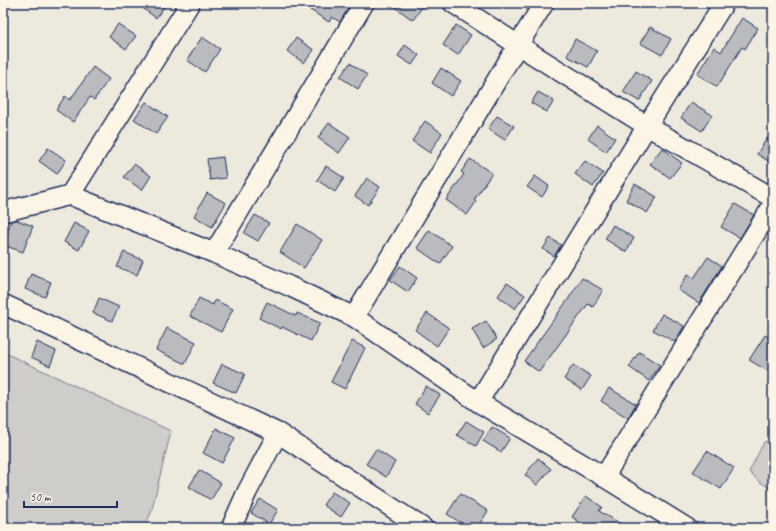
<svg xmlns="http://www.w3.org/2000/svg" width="776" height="531" font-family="Caveat,sans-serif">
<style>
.green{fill:#cfcdca;stroke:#757e94}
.building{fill:#babbbe;stroke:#1b2f5e}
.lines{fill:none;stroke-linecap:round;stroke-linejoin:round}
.minor-casing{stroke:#1b2f5e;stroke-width:22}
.minor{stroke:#fcf5e5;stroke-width:19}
</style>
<rect width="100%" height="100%" fill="#eee9dd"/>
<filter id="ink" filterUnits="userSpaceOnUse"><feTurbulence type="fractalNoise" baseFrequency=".025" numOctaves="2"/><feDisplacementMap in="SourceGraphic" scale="8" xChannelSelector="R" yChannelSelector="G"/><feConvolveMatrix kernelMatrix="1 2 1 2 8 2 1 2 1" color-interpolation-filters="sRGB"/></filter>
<g filter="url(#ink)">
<path class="green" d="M3,352L171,431L151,513L144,528H3Z
M773,440V490L760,482L749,472L764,442Z"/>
<path class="building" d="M136,3H167L156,18Z
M314,3H342L349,7L340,22L332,17L329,22L310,10Z
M389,3H425L413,20Z
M742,18L758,28L745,49L742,47L717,87L697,74L714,47L721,52Z
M118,24L136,36L126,49L109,37Z
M456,25L471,35L458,55L443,45Z
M650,27L671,39L662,55L640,43Z
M202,37L220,49L205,72L187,60Z
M296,38L314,50L304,63L287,51Z
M575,39L597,51L588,67L567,56Z
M405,45L419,55L412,65L398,56Z
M350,63L367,75L358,89L340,77Z
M93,67L109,79L94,100L90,97L73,122L56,110L65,96L70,100Z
M441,68L461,81L451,96L432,83Z
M636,71L652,81L639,101L623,92Z
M538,92L554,101L547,112L531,103Z
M146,102L168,117L156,134L134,119Z
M691,102L712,115L702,131L681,118Z
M497,116L514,126L505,140L488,129Z
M425,121L442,133L430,153L412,141Z
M329,123L350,137L339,153L318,138Z
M597,125L615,138L606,152L588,139Z
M767,138L773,142V164L757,154Z
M48,148L66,160L57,174L39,161Z
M662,148L682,163L670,178L650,164Z
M223,157L226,178L210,180L207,159Z
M470,159L492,173L474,200L476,202L467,215L446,200L464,174L461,172Z
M585,161L603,173L593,187L575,174Z
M134,164L151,176L142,190L124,177Z
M326,166L344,178L335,192L317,180Z
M535,176L549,186L542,197L527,187Z
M367,178L380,187L368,205L355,196Z
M635,184L657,197L647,213L626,200Z
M207,193L226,203L212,227L194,216Z
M735,204L754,215L740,238L721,227Z
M255,215L269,223L258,241L244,233Z
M17,220L33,226L23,252L3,245L11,221Z
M74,223L89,231L79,250L64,242Z
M297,224L322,240L304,268L280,252Z
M613,225L634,238L626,252L605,239Z
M429,230L452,246L440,264L417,248Z
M550,238L561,245L554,256L543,249Z
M124,252L143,260L137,275L117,267Z
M708,257L722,266L699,303L678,290L688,274L694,278Z
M400,266L417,278L408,292L390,280Z
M31,274L51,282L45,297L25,289Z
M582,278L603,290L593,307L588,304L539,372L524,361L569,298Z
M507,283L525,295L515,309L498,296Z
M99,298L119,307L112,321L93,313Z
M199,298L213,305L215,300L233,309L221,332L190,316Z
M267,302L296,316L297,313L320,323L311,341L282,327L281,329L259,318Z
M427,313L449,328L437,346L415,330Z
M662,314L684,326L675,342L653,330Z
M486,321L497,339L483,348L472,329Z
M167,328L196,342L185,364L156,350Z
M765,335L773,340V363L768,371L749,360Z
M352,341L365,348L345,389L331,382Z
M37,342L56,351L50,366L31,357Z
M639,352L660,365L649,381L629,367Z
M222,364L245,374L236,393L213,383Z
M573,365L591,376L582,390L564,379Z
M426,386L440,395L428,413L415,404Z
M609,388L636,404L628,418L601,401Z
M466,421L484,432L476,446L457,435Z
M492,427L510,438L501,452L483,441Z
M216,428L235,438L222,463L203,453Z
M376,449L395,462L386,477L366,464Z
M707,451L734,468L721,489L693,472Z
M538,458L551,469L537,485L525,475Z
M199,470L221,483L211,500L189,487Z
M332,492L350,503L341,517L323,505Z
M460,494L488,511L477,528H469L447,514Z
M586,496L602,507L599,511L628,528H588L572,517Z
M260,499L278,510L269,524L251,513Z"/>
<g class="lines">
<g class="minor-casing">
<path id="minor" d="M453,3L518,45L647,126L773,198
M70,195L190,3
M3,212L70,195L214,253L289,286L354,317L478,402L604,477L687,528
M214,253L364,3
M3,304L278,433L423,528
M354,317L518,45L544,3
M478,402L647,126L724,3
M604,477L773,205
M231,528L247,492L278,433"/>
</g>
<use href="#minor" class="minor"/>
</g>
</g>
<rect width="776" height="531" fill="none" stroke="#fcf5e5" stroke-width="16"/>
<rect x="8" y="8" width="760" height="515" fill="none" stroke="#1b2f5e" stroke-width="1.5" filter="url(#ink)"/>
<path d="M24 501v6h93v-6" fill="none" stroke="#1b2f5e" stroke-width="2"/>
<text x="30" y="501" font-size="12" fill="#1b2f5e" stroke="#fcf5e5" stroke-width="3" paint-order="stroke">50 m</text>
</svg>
